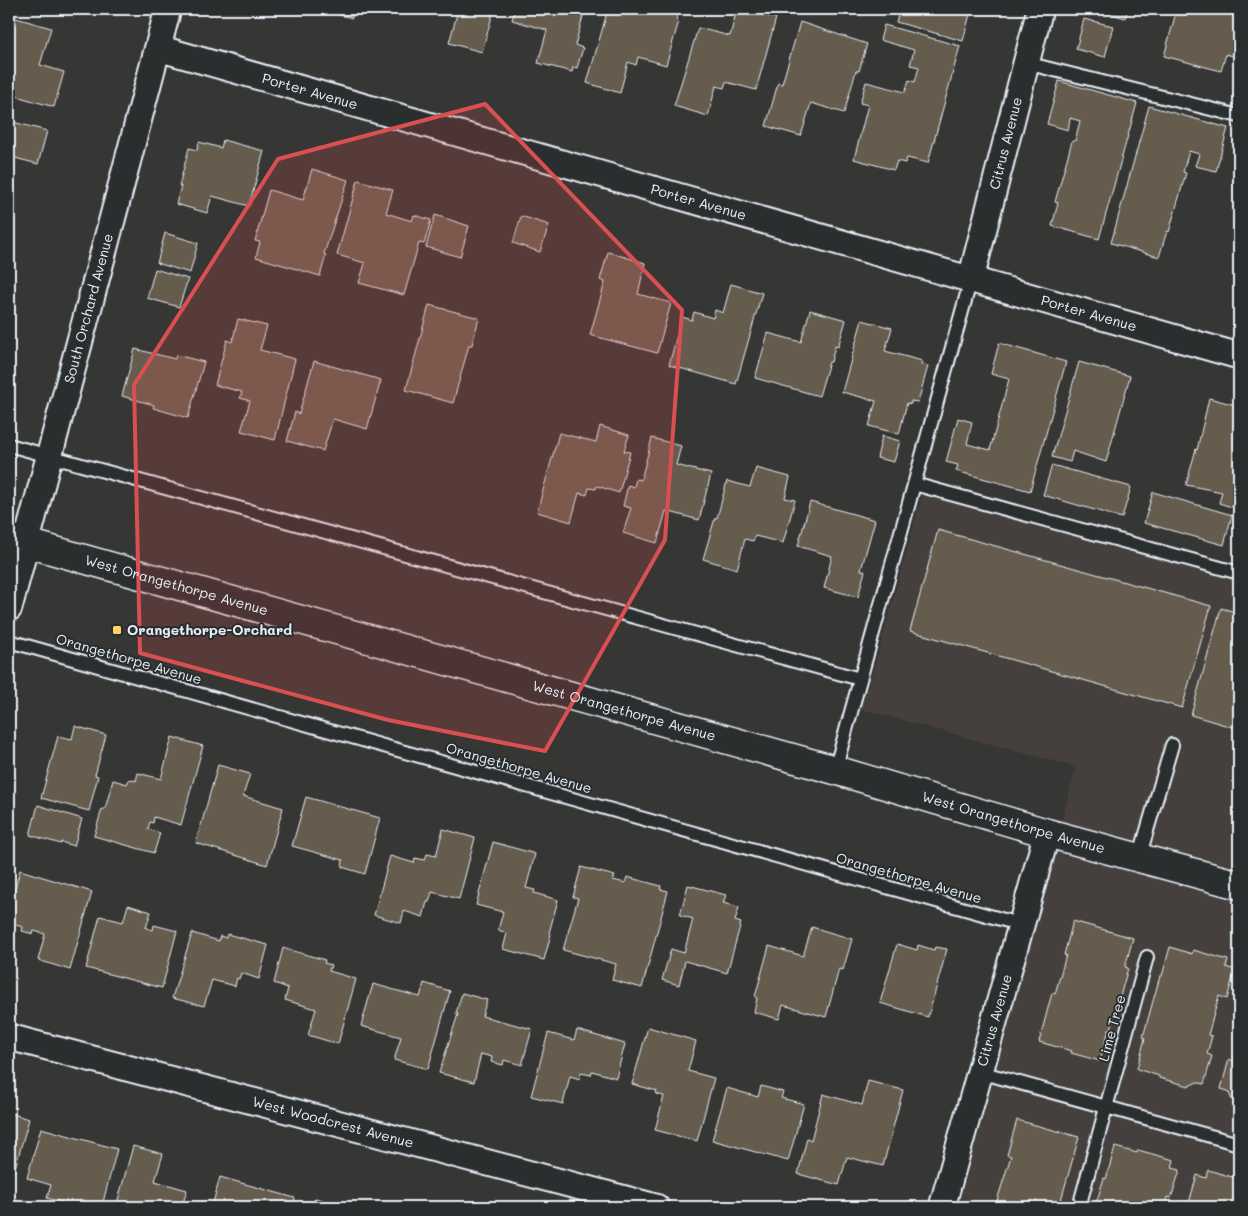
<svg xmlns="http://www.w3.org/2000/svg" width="1248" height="1216" font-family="Mali,sans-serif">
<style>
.built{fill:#44413c}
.building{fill:#665c4e;stroke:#e8f1f8}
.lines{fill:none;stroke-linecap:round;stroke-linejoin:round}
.lane-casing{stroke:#e8f1f8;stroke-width:16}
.street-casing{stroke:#e8f1f8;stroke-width:29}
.primary-casing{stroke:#e8f1f8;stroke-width:31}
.lane{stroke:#2a2d2e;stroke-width:12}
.street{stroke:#2a2d2e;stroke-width:25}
.primary{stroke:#2a2d2e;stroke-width:28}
.marked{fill:#da5052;fill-opacity:0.2;stroke:#da5052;stroke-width:4;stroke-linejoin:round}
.poi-dot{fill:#ffd166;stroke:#2a2d2e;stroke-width:2}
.labels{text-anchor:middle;stroke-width:4;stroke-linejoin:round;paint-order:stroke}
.street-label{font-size:14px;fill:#e8f1f8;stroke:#2a2d2e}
.poi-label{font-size:14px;font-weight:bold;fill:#e8f1f8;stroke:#2a2d2e;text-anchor:start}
</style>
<rect width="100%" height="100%" fill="#363634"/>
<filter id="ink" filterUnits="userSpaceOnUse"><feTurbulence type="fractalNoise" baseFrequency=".02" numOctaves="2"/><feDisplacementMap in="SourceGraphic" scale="10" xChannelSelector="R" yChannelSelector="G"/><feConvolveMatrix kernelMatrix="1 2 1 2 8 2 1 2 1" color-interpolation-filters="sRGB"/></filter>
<g filter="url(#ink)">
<path class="built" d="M926,481L1239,568V1207H958L1076,767L861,709L879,651Z"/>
<path class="building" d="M317,9H354L352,18Z
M449,9H494L482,52L449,43L457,14L449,11Z
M515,9H585L575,45L583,48L577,68L573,67L572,72L538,63L547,30L512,20Z
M608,9H633L646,12L647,9H680L676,20L679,21L666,65L638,57L636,65L628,62L620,93L587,83Z
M737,9L776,18L756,90L726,82L724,88L716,86L708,116L674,106L698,28L730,36Z
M900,9H966L971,10L963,41L896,22Z
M1095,9H1128L1125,18Z
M1177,9H1239V58L1226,54L1221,71L1164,56Z
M9,16L51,28L40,65L64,72L54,107L9,94Z
M1084,19L1113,26L1105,57L1076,49Z
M800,22L867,44L859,71H856L844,113L811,103L801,136L766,126L778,83L782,84Z
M884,25L960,46L928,163L907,158L905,163L897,161L894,170L854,159L868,105L860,103L866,82L905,92L909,80L915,82L919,67L910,65L914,50L880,40Z
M1059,81L1137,103L1099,239L1052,226L1058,203L1055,202L1072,141H1075L1080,121L1070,118L1068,130L1047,124Z
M1149,106L1228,128L1216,171L1195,166L1199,154L1189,151L1183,172L1186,173L1169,232L1167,231L1159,257L1111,243Z
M9,121L47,131L38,164L15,158L9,182Z
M223,140L264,151L249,206L212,196L207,213L176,204L181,186H179L189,148L197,150L199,142L221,148Z
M312,169L348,180L324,254L326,255L320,276L256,257L260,242L255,241L269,190L303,200Z
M358,180L393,190L386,213L412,221L414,215L431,220L424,244L419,243L404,295L359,283L365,263L337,255Z
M435,215L469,226L460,257L426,247Z
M521,216L549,225L540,252L513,243Z
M165,233L198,243L190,273L157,263Z
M9,251L15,253L9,275Z
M608,252L645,263L638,294L671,303L657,353L590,335L605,282L600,280Z
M155,269L188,279L179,307L147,298Z
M731,284L762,293L736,384L669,365L682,317L692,320L694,312L713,318L715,310L723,313Z
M429,305L479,318L472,345H469L453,403L406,390Z
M810,310L846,320L838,347L835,346L831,362H829L819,396L755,378L768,333L801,342Z
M238,319L267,326L260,350L295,359L275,440L241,431L250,401L240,398L242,392L215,385L227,340L232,342Z
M862,320L892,328L885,351L922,361L921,364L928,366L918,402L911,401V404L907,403L899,434L869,426L876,401L842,392Z
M999,343L1066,362L1030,491L956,471L958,465L946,462L958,418L972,422L967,444L990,450L1009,379L991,374Z
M135,349L175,359L176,355L204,362L188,418L153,408L154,405L122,396Z
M314,361L381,380L367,429L333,419L323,451L287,441L295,412L299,414Z
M1079,362L1130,376L1106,462L1073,451L1070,462L1052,457Z
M1209,398L1239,406V493L1235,508L1219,503L1222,492L1186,485L1196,449L1197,450Z
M600,426L629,435L624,451L630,452L619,493L597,486L596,489L589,488L587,495L579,493L571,522L537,512L559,433L596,442Z
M882,436L900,441L894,462L877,458Z
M652,438L681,446L676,465L711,474L699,520L666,511L657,543L623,533L631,508L623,506L628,485L634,487L636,479L641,480Z
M1052,465L1131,487L1122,518L1043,495Z
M756,468L790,477L785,498L795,500L783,543L755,536L753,541L745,539L737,569L703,559L715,518H717L727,481L750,487Z
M1153,492L1232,515L1224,545L1144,523Z
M810,502L875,520L861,570L865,571L858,597L824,588L832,556L798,546Z
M938,530L1211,606L1182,708L910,631Z
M1221,608L1239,613V729L1191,715Z
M75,726L106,735L95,775L98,776L89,811L41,798L58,736L72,739Z
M172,737L203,746L181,825L154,817L153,823L150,822L148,829L160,833L154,853L94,836L102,809H105L113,780L127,784L129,779L136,781L138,773L161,779Z
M218,765L250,774L243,796L283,808L267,865L196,843Z
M306,797L380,818L365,874L342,867L343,860L292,846Z
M38,805L82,819L74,846L61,842V844L30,835Z
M443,829L475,838L459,899L432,892L429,902H427L423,917L404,911L401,923L374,915L390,856L414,863L415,858L425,860L427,854L436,856Z
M493,842L535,854L526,888L535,890L534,893L558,900L549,933L551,934L544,960L503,949L507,933L498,930L503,912L476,905Z
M581,867L615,876L613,880L625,883L627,877L661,886L660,889L668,891L642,988L612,980L616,964L563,950L578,898L573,897Z
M20,870L92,892L70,970L38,960L45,934L34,931L33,934L22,931L23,927L9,923V910Z
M688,885L726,895L723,903L739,907L735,921L741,923L727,973L685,961L679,985L662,980L671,949L684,953L693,919L680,915Z
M128,905L151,912L146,928L153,930L154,925L177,931L162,988L86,968L100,916L123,922Z
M1073,921L1133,938L1125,967L1128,968L1111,1029H1109L1100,1061L1071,1053L1072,1051L1039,1042L1052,993L1055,994L1066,955H1064Z
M812,927L852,939L843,970L839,969L826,1017L783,1005L779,1019L754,1012L757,998L755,997L769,946L803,956Z
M192,933L219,941L220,936L226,938L227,934L268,945L259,979L241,973L239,979L237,978L235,986L212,980L204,1006L172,998Z
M897,944L917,950L918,945L934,950L935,947L947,949L928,1017L880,1003Z
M1170,947L1192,954L1193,950L1228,960L1226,967L1235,970L1227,999L1219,996L1208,1035L1212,1036L1207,1054L1212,1056L1204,1084L1197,1082L1189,1086L1159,1078V1076L1137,1069L1145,1038L1143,1037L1160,976H1162Z
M283,948L325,960L324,963L331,965L329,971L356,979L338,1044L308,1035L316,1009L285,1000L288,988L274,983Z
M424,983L450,991L428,1069L394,1060L401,1037L361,1026L373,984L420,997Z
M462,993L487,1000L482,1016L532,1029L522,1065L504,1060L503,1065L491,1062L492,1057L481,1054L474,1082L439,1073L458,1014L456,1013Z
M648,1027L696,1041L688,1071L714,1078L697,1141L655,1130L664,1096L656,1094L657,1091L632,1084Z
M577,1030L625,1044L616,1078L592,1071L591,1075L581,1073L580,1079L570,1076L563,1104L531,1096L548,1033L574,1040Z
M1239,1044V1102L1232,1100L1228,1091L1221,1089L1229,1059L1234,1061Z
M868,1081L903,1090L883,1166L847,1157L839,1185L798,1174L807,1138L811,1140L823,1094L862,1105Z
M761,1086L783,1092L781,1098L804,1104L788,1161L712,1140L727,1088L758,1097Z
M9,1113L29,1119L11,1182H9Z
M1017,1120L1079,1137L1059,1207H995L1011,1156L1007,1155Z
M41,1128L117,1149L102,1206L81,1200L79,1207L47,1198L51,1185L27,1178Z
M133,1146L163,1154L155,1181L187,1190L183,1203L198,1207H116Z
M1115,1147L1137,1153L1138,1150L1174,1160L1172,1168L1180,1170L1171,1198L1167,1197L1164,1207H1095L1104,1178L1106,1179Z
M1208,1170L1239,1179V1207H1193L1194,1204L1189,1203L1197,1175L1206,1178Z
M220,1177L295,1198L293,1207H212Z
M315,1198L347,1206V1207H312Z"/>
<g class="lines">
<g class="lane-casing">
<path id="lane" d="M1026,63L1239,116
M9,445L860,679
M914,484L1239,573
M9,641L1022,925
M835,770L971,279
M1139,858L1172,745
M980,1072L1239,1144
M1079,1207L1147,957"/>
</g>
<g class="street-casing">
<g id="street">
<path id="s1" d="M158,48L1239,356"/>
<path id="s2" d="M971,279L1040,9"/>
<path id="s3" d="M9,608L168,9"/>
<path id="s4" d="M9,1037L656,1207"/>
<path id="s5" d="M942,1207L1047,833"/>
</g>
</g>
<g class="primary-casing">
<g id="primary">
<path id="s6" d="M9,538L835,770L1047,833L1239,885"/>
</g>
</g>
<use href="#lane" class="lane"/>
<use href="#street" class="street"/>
<use href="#primary" class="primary"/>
</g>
</g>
<path class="marked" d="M485,104L682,310L665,540L545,751L388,720L140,653L134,385L278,159Z"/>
<rect class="poi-dot" x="112" y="625" width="10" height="10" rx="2.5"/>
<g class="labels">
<g class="street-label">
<text dy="5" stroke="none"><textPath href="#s1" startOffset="158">Porter Avenue</textPath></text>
<text dy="5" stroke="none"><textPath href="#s2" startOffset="140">Citrus Avenue</textPath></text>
<text dy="5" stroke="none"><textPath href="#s1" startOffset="562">Porter Avenue</textPath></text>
<text dy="5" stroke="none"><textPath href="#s3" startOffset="310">South Orchard Avenue</textPath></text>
<text dy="5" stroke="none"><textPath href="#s1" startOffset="968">Porter Avenue</textPath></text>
<text dy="5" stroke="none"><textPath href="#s6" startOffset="174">West Orangethorpe Avenue</textPath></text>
<text transform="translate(129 659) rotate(16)" y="5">Orangethorpe Avenue</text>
<text dy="5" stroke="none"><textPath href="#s6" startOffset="639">West Orangethorpe Avenue</textPath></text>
<text transform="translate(519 768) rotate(16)" y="5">Orangethorpe Avenue</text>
<text dy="5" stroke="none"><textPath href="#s6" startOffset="1044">West Orangethorpe Avenue</textPath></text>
<text transform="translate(909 878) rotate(16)" y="5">Orangethorpe Avenue</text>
<text dy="5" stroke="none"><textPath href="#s5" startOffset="194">Citrus Avenue</textPath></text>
<text transform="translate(1112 1028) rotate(-75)" y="5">Lime Tree</text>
<text dy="5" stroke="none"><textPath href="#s4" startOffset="335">West Woodcrest Avenue</textPath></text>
</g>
<g class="poi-label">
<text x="127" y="635">Orangethorpe-Orchard</text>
</g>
</g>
<rect width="1248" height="1216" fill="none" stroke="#2a2d2e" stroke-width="30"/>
<rect x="15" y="15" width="1218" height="1186" fill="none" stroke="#e8f1f8" stroke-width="2" filter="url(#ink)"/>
</svg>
